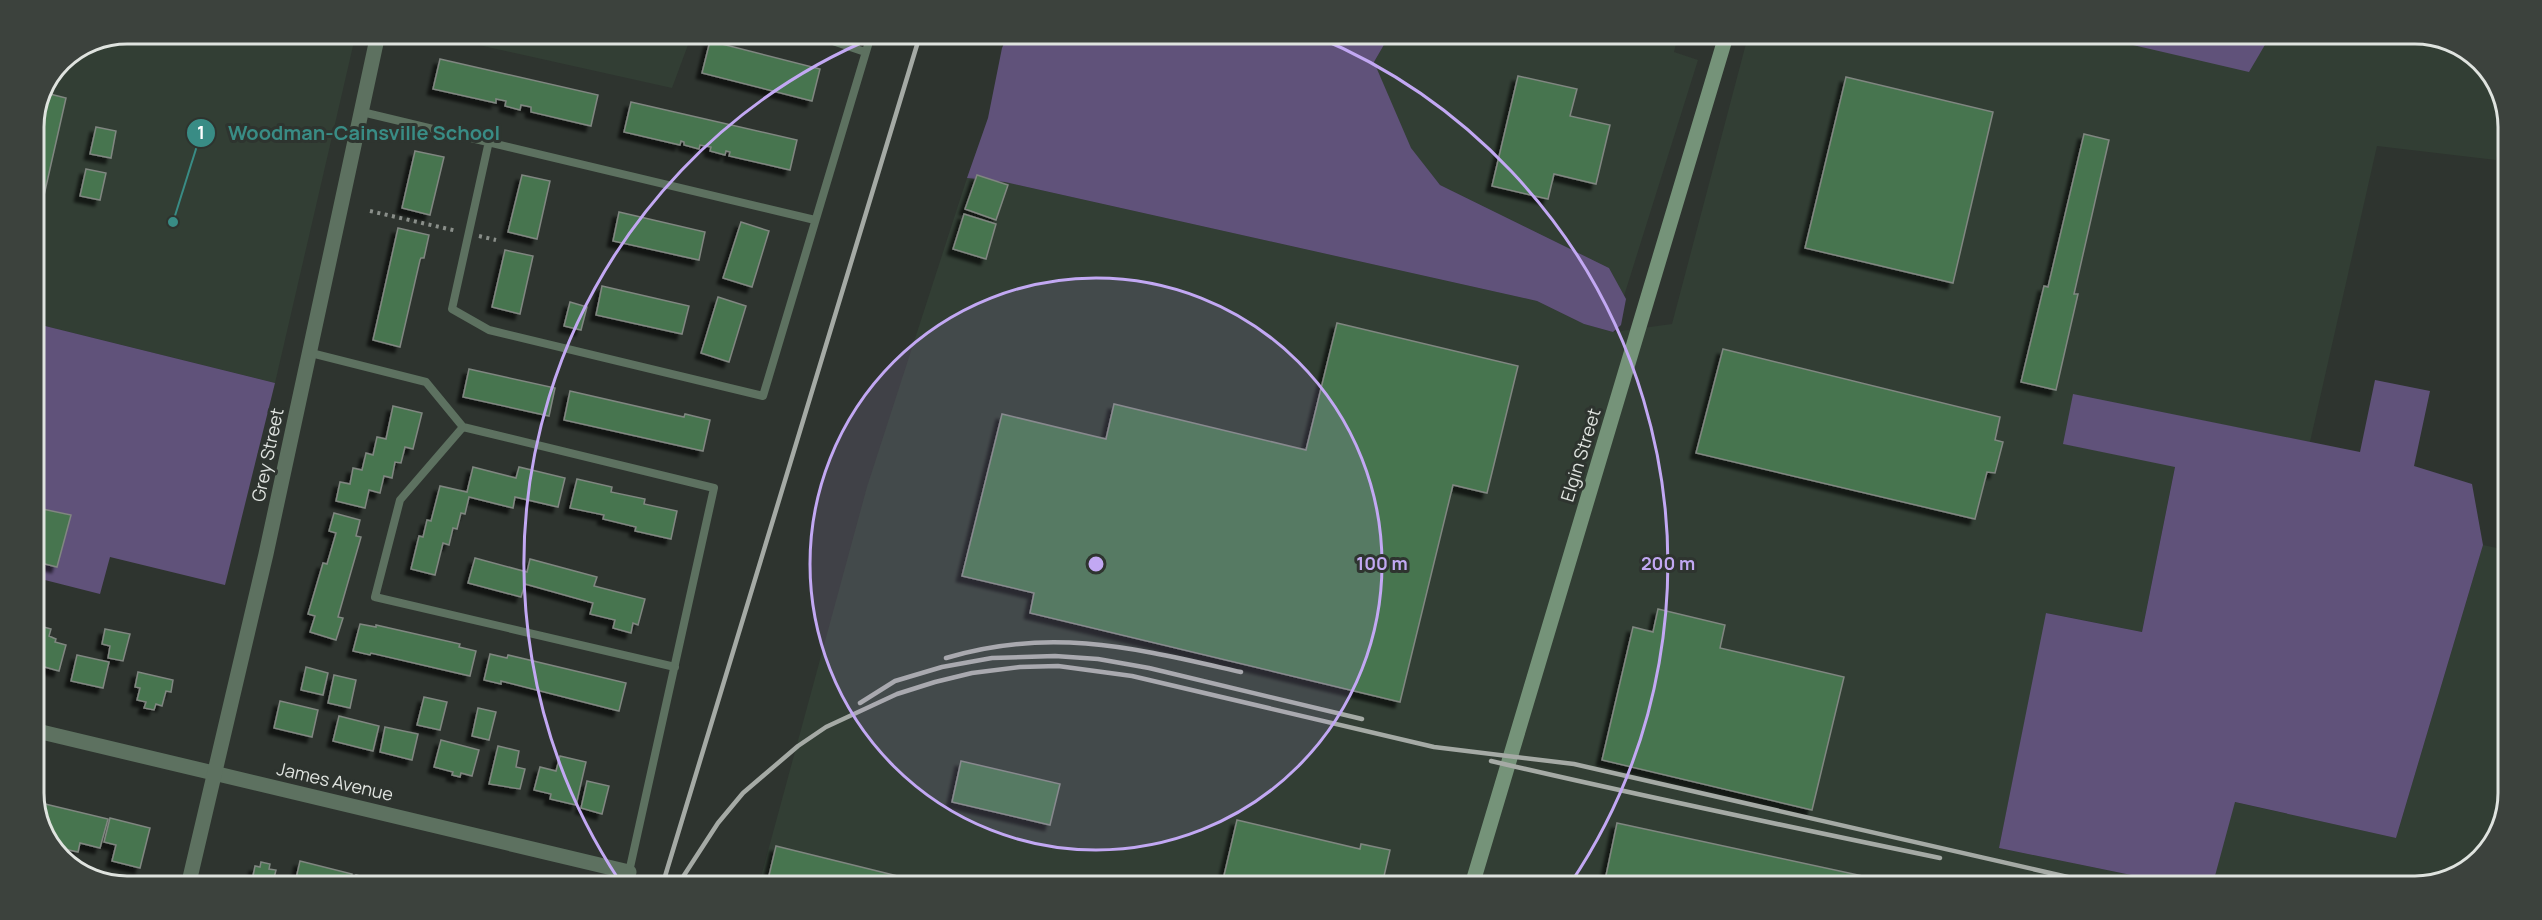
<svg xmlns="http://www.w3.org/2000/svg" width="2542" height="920" font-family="Manrope,sans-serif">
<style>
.built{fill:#323e34}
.green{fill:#60527a}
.building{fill:#47744f;stroke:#808781;stroke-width:1.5;filter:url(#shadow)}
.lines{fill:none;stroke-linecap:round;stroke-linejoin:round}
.path{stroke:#8a8f8a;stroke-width:4;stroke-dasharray:3 4.5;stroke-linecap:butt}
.service{stroke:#5d7160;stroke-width:8}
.minor{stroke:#5d7160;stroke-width:15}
.tertiary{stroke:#5d7160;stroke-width:15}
.secondary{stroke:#759379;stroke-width:15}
.rail{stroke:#a5aaa5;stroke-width:4.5}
.ring{fill:none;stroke:#c2a8f3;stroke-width:3}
.labels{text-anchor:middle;stroke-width:6;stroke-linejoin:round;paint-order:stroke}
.street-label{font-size:18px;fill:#dfe3df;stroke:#2e342f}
.rim{fill:none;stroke:#dfe3df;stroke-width:3}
.centre{fill:#c2a8f3;stroke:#2e342f;stroke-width:3}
.ring-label{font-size:18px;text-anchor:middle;font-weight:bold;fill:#c2a8f3;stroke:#2e342f;stroke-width:6;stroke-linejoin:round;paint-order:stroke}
.leader{fill:none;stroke:#398c85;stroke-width:2}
.callout-dot{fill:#398c85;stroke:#2e342f;stroke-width:2}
.mark-label{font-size:18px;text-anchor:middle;font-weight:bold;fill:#fff}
.callout-label{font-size:20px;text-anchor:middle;font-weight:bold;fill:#398c85;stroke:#2e342f;stroke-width:6;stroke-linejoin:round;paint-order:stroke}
</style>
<defs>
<filter id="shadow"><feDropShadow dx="-5.5" dy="5.5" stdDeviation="1.5" flood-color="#0009"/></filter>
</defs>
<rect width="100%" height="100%" fill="#2e342f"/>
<path class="built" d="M127,33H356L275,383L33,323V121L61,60Z
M429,34H692L672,88Z
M1389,36H1678L1674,52L1698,60L1624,296L1609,268L1440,185L1410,148L1374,62Z
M1748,36L2445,38L2489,69L2507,116L2496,160L2377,146L2310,442L2073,395L2064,444L2175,466L2142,632L2047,613L1999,848L2190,887L759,884L867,487L967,178L1005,182L1537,301L1584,324L1613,332L1672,324Z
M2483,545L2506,550L2504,823L2472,868L2416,887H2212L2234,802L2396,838Z"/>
<path class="green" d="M1008,35L1389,36L1374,62L1411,148L1440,185L1609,268L1626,299L1621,325L1613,332L1584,324L1537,301L1005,182L967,178L988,118L1002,48Z
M2122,37L2269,38L2249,72L2120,42Z
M33,323L275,383L225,585L110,557L100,594L33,577Z
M2375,380L2430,391L2414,466L2472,484L2483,545L2396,838L2235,802L2212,887H2190L1999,848L2046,613L2142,632L2175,467L2063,444L2073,394L2360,452Z"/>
<path class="building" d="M710,41L820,69L812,101L702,73Z
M440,59L598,95L591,126L531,112V107L521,105L520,110L505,106L506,101L496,99V103L433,89Z
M1518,76L1577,89L1570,116L1610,125L1596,184L1554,174L1548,199L1492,186Z
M1846,77L1993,112L1953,283L1805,248Z
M46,93L66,98L33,244V121Z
M631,102L797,140L790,170L729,156L730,152L726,151L725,155L710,151L711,147L700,145L699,149L684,145V142L681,141L680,145L624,132Z
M96,127L116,131L111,158L90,154Z
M2084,134L2109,140L2074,294H2078L2056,390L2021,382L2044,286L2048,287Z
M415,151L444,157L430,215L402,208Z
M86,169L106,173L100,200L80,196Z
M522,175L550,181L537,239L508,232Z
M977,175L1008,185L996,220L965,209Z
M619,212L705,232L699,260L613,241Z
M964,214L996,224L986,259L953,249Z
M741,222L769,231L752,287L723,278Z
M398,228L429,235L424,258H421L420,260L400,347L373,340Z
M505,250L533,256L520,314L492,307Z
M602,286L689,306L682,334L596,315Z
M718,297L746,306L729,362L701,353Z
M570,302L587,307L581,330L564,326Z
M1337,323L1518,366L1487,493L1453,485L1400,702L1030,613L1034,593L962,576L1002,414L1106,439L1114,404L1306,450Z
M1723,349L2000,417L1995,440L2003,442L1995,473L1987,472L1975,519L1696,453Z
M469,369L555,388L549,416L463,397Z
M570,391L684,417L685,414L710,420L703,451L564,420Z
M393,406L422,413L413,449L405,447L401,463L395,462L392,478L384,476L380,493L369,490L365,508L336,501L340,482L350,484L353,468L362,470L366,453L373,455L377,437L386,439Z
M473,467L516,478L519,467L565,478L558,507L515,497L513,508L469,497L465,514L461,513L457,529L453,528L449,545L443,543L435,575L411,569L419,536L423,537L427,520L431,521L440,486L467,492Z
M577,479L612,487L611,492L645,499L644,504L677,511L671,539L635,531L636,527L603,519L604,515L570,508Z
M33,507L71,515L57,567L33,561Z
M334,513L360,520L356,536L361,537L338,617L343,618L336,640L310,632L315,616L308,614L323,563L327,564L336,533L329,531Z
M475,558L527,572L530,559L597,577L594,586L645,599L638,625L633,623L631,633L613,628L615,620L590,614L593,603L525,584L521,597L468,583Z
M1658,609L1725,625L1720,648L1844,677L1812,810L1602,760L1633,627L1653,632Z
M33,624L51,629L49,636L56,639L55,642L66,645L59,671L41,666L39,674L33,672Z
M360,624L376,627V625L460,644L459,647L476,651L470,676L371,653L370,655L353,651Z
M105,629L130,634L123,661L108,658L110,646L102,644Z
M490,654L507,658L508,655L626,683L619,711L501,681V684L484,680Z
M77,655L109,662L103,688L71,681Z
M306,667L328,673L323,695L301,690Z
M138,672L173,680L171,692L166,691L162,706L156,704L154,710L144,708L146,702L137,700L140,688L135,687Z
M334,675L356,680L350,708L328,703Z
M424,697L447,702L440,730L417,725Z
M280,701L318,710L312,737L274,728Z
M478,708L496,712L489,740L472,736Z
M339,716L379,726L373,751L333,741Z
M385,727L418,734L412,760L380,752Z
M441,740L479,750L472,776L461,773L460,777L452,775L453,772L434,767Z
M498,746L519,751L516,767L525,769L520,789L489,784Z
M560,756L586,762L576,805L550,799L551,794L534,790L540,767L556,771Z
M961,761L1060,784L1050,825L952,802Z
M587,781L609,786L602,814L581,808Z
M41,803L108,819L100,848L80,843L78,852L55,847L57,838L47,835L39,814Z
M110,818L150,828L140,868L112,861L116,845L104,842Z
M1237,820L1360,849L1361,844L1390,850L1382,885L1222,884Z
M1617,823L1909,886L1604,885Z
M776,846L930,884H767Z
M300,861L352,874L350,883H295Z
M261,862L270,864L269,869L276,870L273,882H248L249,880L252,881L255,866L260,867Z
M356,875L388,883H354Z
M2221,877L2257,887H2218Z"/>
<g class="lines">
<path class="path" d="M370,211L457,231
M479,236L496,240"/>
<path class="service" d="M812,34L865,52
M362,112L815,220
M489,141L452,309L489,330L763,396L871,35
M311,353L426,382L463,427L714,488L629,872
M463,427L400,500L375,597L675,667"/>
<path class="minor" d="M33,730L629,872"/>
<path class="tertiary" d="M189,882L266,554L378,34"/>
<path class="secondary" d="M1472,885L1726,36"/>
<path class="rail" d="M946,658C1052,626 1138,649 1241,672
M860,703L895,681L942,667L992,658L1055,656L1098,659L1149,668L1362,719
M1491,761C1640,796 1790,827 1940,858
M663,883L920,35
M679,883L718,823L743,793L798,746L826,727L897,694L935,682L972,673L1020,667L1058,666L1132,676L1434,747L1574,764L2107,886"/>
</g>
<circle cx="1096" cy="564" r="286" fill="#c2a8f3" fill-opacity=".12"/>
<g class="ring">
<circle cx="1096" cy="564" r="286"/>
<path d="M619 880A572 572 0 0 1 877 36M1315 36A572 572 0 0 1 1570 884"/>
</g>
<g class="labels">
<g class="street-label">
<text transform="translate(268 455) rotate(-78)" y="6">Grey Street</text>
<text transform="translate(1581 455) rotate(-73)" y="6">Elgin Street</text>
<text transform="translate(335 782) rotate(13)" y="6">James Avenue</text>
</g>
</g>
<path d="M0 0H2542V920H0ZM127 44H2415A83 83 0 0 1 2498 127V793A83 83 0 0 1 2415 876H127A83 83 0 0 1 44 793V127A83 83 0 0 1 127 44Z" fill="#3c423d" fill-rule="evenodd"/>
<path class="rim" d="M127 44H2415A83 83 0 0 1 2498 127V793A83 83 0 0 1 2415 876H127A83 83 0 0 1 44 793V127A83 83 0 0 1 127 44Z"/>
<circle cx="1096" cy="564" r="9" class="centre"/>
<g class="ring-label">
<text x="1382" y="570">100 m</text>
<text x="1668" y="570">200 m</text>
</g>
<path class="leader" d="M173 222L201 133"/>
<g class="callout-dot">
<circle cx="173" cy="222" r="6"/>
<circle cx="201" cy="133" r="15"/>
</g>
<g class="mark-label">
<text x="201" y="139">1</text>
</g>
<g class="callout-label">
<text x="364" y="140">Woodman-Cainsville School</text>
</g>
</svg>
